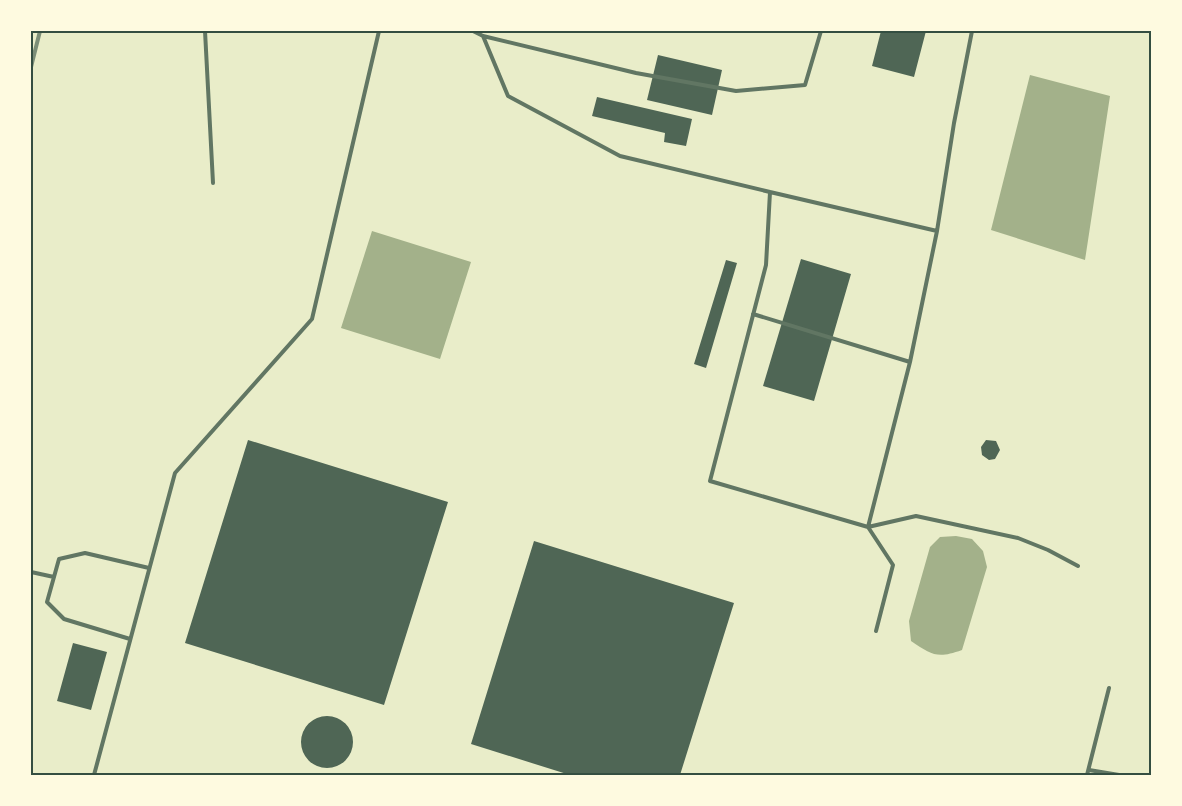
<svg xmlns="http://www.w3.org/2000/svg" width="1182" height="806" font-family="'Noto Sans',sans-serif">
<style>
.water{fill:#a3b18a}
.building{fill:#4f6655}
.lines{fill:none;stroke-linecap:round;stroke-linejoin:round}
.service{stroke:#617663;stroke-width:4}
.rail{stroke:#7c8e77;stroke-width:4}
.neatline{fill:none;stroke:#344e41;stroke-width:2}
</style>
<rect width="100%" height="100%" fill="#e9edc9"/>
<path class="water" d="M1030,75L1110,96L1085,260L991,230Z
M372,231L471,262L440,359L341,328Z
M956,536L972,539L983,551L987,567L962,650C937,659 932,655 911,641L909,621L930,547L940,537Z"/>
<path class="building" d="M881,31H926L914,77L872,66Z
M658,55L722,70L712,115L647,100Z
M597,97L692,119L686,146L664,142L665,133L592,116Z
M801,259L851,274L814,401L763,386Z
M726,260L737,263L706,368L694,364Z
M248,440L448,502L384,705L185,643Z
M986,440L996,441L1000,450L995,459L989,460L982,455L981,447Z
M534,541L734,603L680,775H570L471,744Z
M73,643L107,652L91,710L57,701Z
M301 742a26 26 0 1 1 52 0a26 26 0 1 1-52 0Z"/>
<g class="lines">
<path class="service" d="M205,31L213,183
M473,31L483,36L636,73L736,91L805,85L821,31
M483,36L508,96L620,156L770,192L766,265L710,481L868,527L910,362L937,231L954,123L972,31
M770,192L937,231
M753,314L910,362
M31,572L54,577
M876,631L893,565L868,527L916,516L1018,538L1048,550L1078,566
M130,639L64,619L47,602L59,559L85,553L149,568
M1089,770L1119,775
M94,775L175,473L312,319L379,31
M1087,775L1109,688"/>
<path class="rail" d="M31,67L40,31"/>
</g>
<rect width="1182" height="806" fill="none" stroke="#fefae0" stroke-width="65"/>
<rect x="32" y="32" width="1118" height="742" class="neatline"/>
</svg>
